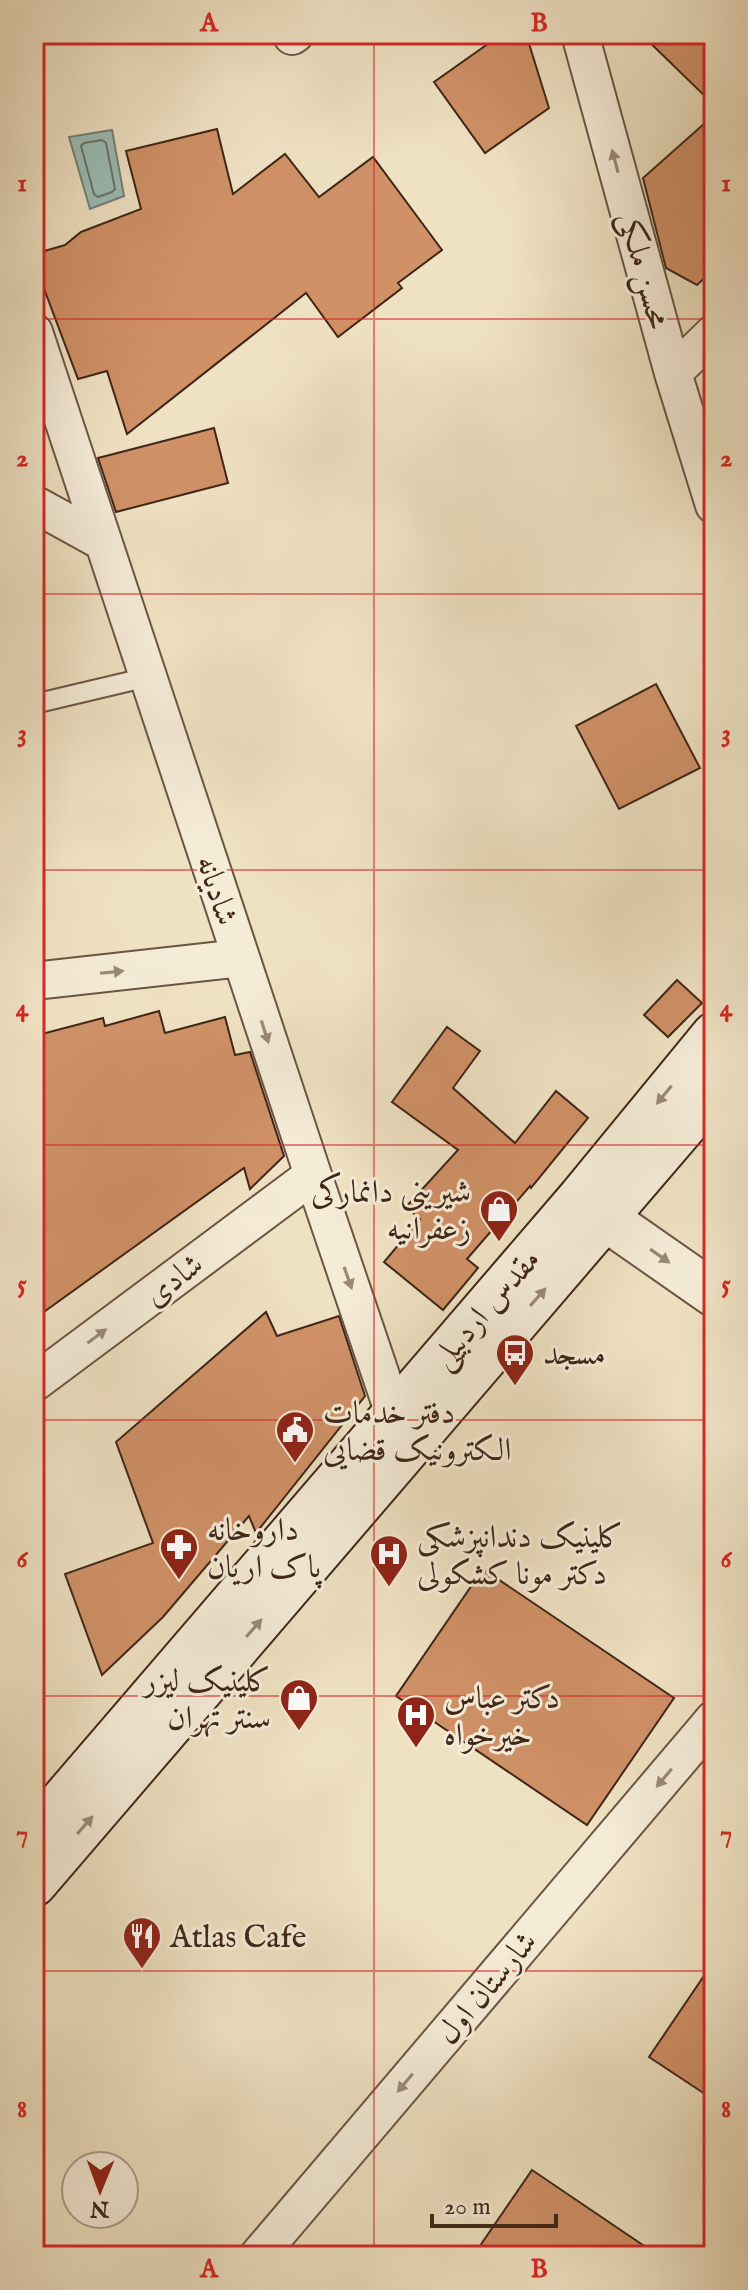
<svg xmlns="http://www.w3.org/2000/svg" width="748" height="2290" font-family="'IM FELL English',Amiri,serif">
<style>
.water{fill:#9abdb7;stroke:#768177;stroke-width:2}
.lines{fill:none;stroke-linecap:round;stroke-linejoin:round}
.shore{stroke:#6c7268;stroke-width:2}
.building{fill:#d09167;stroke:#3f2618;stroke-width:2}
.service-casing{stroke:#6b5543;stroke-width:22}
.minor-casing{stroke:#6b5543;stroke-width:40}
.tertiary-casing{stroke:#6b5543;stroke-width:48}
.secondary-casing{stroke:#3f2618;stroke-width:48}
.service{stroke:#f5ecd8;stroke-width:18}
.minor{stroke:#f5ecd8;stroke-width:36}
.tertiary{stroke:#f5ecd8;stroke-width:44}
.secondary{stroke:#f5ecd8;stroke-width:44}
.oneway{fill:#9a8978}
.grid{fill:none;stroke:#d62828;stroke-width:2;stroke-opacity:0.55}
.labels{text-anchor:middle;stroke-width:6;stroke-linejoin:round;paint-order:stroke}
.street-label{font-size:32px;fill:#3f2618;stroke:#f5ecd8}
.poi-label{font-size:32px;fill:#3f2618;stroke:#f5ecd8;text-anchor:start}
.neatline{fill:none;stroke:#d62828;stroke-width:3}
.grid-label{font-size:26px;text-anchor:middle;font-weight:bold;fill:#d62828}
</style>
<rect width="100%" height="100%" fill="#efe2c3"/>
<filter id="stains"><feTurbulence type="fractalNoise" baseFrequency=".0025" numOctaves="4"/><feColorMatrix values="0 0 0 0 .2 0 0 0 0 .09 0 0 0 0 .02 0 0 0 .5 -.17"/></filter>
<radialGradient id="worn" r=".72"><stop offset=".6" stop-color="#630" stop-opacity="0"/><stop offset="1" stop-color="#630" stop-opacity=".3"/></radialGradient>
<path class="water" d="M112,130L124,196L90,209L69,137Z"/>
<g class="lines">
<path class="shore" d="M102,140L106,143L115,189L112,192L98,197L94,194L81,146L84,143Z"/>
</g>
<path class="building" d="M502,34H526L549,108L485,153L434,82Z
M641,34H714V105Z
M714,115V269L697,285L666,268L643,178Z
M217,129L233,194L285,154L319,197L373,157L442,250L398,283L402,288L338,337L306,293L127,434L107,371L78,379L34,262V254L65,245L81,232L141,209L126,151Z
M214,428L228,483L116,512L98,458Z
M656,684L700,768L619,809L576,726Z
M677,980L702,1003L668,1037L644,1015Z
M159,1011L165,1033L225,1017L235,1055L250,1052L284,1156L250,1189L244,1168L34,1319V1036L103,1018L105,1026Z
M447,1027L480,1051L453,1088L515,1143L556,1091L588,1118L531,1188L530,1186L467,1259L478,1268L443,1310L384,1262L420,1219L406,1207L458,1150L392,1102Z
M266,1312L277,1336L339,1316L365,1396L256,1533L249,1516L163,1617L102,1675L65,1574L153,1543L116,1442Z
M483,1569L674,1698L587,1825L396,1696Z
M714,1961V2100L649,2057Z
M532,2170L659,2256H473Z"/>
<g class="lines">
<g class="service-casing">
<path id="service" d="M34,704L148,677"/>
</g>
<g class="minor-casing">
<path id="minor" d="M580,34L673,373L714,505
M292,36L295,34
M34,332L313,1175L394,1414L407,1432
M673,373L714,333
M34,504L103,542
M34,981L241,958
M34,1383L313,1175
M258,2256L714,1719"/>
</g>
<g class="tertiary-casing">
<path id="tertiary" d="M605,1218L714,1294"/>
</g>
<g class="secondary-casing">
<path id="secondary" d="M34,1834L581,1197L714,1035
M34,1884L714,1091"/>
</g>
<use href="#service" class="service"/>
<use href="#minor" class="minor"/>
<use href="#tertiary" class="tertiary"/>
<use href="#secondary" class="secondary"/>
</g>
<defs><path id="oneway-solid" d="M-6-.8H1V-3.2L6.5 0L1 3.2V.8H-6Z" transform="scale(2)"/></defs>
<g class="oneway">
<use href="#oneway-solid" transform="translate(615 161) rotate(-105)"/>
<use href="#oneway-solid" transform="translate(112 972) rotate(-6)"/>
<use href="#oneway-solid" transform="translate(265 1032) rotate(72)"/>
<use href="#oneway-solid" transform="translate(664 1095) rotate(129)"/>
<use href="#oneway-solid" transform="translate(660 1256) rotate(35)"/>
<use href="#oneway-solid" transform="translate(348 1278) rotate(71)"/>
<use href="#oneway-solid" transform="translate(538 1297) rotate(-49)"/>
<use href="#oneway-solid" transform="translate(97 1336) rotate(-37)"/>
<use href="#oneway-solid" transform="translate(254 1628) rotate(-49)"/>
<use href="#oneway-solid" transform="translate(664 1778) rotate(130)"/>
<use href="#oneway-solid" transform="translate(85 1825) rotate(-49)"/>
<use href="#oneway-solid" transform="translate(405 2083) rotate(130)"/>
</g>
<path class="grid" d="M374,34V2256M34,319H714M34,594H714M34,870H714M34,1145H714M34,1420H714M34,1696H714M34,1971H714"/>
<defs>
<g id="shop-pin" transform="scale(2)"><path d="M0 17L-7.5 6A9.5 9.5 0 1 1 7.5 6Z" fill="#8f2418" stroke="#f5ecd8"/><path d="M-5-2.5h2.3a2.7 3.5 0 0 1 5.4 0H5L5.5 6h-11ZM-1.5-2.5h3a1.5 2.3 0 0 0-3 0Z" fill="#fff"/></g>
<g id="bus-pin" transform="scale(2)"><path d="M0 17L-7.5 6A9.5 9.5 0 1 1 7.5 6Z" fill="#8f2418" stroke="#f5ecd8"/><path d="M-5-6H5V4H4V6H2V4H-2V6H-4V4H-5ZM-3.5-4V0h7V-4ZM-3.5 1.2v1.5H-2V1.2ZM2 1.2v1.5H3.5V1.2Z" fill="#fff"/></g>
<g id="civic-pin" transform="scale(2)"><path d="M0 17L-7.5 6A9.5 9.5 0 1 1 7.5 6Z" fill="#8f2418" stroke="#f5ecd8"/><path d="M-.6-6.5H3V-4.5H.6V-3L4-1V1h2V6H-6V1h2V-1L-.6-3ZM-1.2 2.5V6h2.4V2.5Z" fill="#fff"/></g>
<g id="pharmacy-pin" transform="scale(2)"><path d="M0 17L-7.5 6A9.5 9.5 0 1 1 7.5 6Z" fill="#8f2418" stroke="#f5ecd8"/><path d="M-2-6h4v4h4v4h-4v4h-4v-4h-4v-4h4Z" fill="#fff"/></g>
<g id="hospital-pin" transform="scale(2)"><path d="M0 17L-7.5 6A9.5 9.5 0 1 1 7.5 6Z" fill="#8f2418" stroke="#f5ecd8"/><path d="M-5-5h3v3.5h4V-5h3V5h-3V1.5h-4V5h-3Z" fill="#fff"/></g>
<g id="restaurant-pin" transform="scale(2)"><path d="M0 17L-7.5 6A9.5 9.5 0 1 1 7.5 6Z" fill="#8f2418" stroke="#f5ecd8"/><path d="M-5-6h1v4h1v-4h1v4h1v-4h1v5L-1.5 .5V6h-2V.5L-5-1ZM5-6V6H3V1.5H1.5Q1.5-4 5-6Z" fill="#fff"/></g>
</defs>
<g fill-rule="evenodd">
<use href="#shop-pin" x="499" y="1209"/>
<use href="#bus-pin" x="515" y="1353"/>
<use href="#civic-pin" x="295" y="1430"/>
<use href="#pharmacy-pin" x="179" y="1547"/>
<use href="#hospital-pin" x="389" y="1554"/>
<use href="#shop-pin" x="299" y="1698"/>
<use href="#hospital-pin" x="416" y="1715"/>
<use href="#restaurant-pin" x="142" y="1936"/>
</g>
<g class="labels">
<g class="street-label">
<text transform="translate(645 270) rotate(75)" y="11">محسن ملکی</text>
<text transform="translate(218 890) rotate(72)" y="11">شادیانه</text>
<text transform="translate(173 1279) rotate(-37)" y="11">شادی</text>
<text transform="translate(485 1308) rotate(-49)" y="11">مقدس اردبیلی</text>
<text transform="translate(486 1987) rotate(-50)" y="11">شارستان اول</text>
</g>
<g class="poi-label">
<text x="471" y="1202" text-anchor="end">شیرینی دانمارکی<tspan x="471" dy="37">زعفرانیه</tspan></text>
<text x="543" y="1364">مسجد</text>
<text x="323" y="1423">دفتر خدمات<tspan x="323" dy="37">الکترونیک قضایی</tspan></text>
<text x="207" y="1540">داروخانه<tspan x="207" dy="37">پاک اریان</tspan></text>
<text x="417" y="1547">کلینیک دندانپزشکی<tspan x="417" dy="37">دکتر مونا کشکولی</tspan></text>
<text x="271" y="1691" text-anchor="end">کلینیک لیزر<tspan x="271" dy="37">سنتر تهران</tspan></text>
<text x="444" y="1708">دکتر عباس<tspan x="444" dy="37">خیرخواه</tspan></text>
<text x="170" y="1947">Atlas Cafe</text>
</g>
</g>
<rect width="748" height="2290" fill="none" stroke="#efe2c3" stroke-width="88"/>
<g transform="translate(100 2190) rotate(181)"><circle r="38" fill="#f5ecd8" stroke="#ac9d8b" stroke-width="2"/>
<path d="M0-6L14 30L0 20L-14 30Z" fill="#8f2418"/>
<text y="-12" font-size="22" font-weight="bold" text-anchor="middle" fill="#3f2618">N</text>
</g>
<path d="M432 2214v12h124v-12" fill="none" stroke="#3f2618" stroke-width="4"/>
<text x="444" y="2214" font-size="24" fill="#3f2618" stroke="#f5ecd8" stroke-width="6" paint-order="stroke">20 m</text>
<rect x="44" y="44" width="660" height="2202" class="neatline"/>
<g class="grid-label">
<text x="209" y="31">A</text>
<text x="539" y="31">B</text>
<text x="22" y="191">1</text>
<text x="726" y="191">1</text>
<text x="22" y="466">2</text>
<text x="726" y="466">2</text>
<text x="22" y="741">3</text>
<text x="726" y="741">3</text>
<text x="22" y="1016">4</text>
<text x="726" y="1016">4</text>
<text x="22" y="1292">5</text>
<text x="726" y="1292">5</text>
<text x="22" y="1567">6</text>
<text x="726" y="1567">6</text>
<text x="22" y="1842">7</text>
<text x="726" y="1842">7</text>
<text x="22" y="2117">8</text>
<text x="726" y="2117">8</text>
<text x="209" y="2277">A</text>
<text x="539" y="2277">B</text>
</g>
<rect width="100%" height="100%" filter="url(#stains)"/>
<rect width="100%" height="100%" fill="url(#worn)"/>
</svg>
